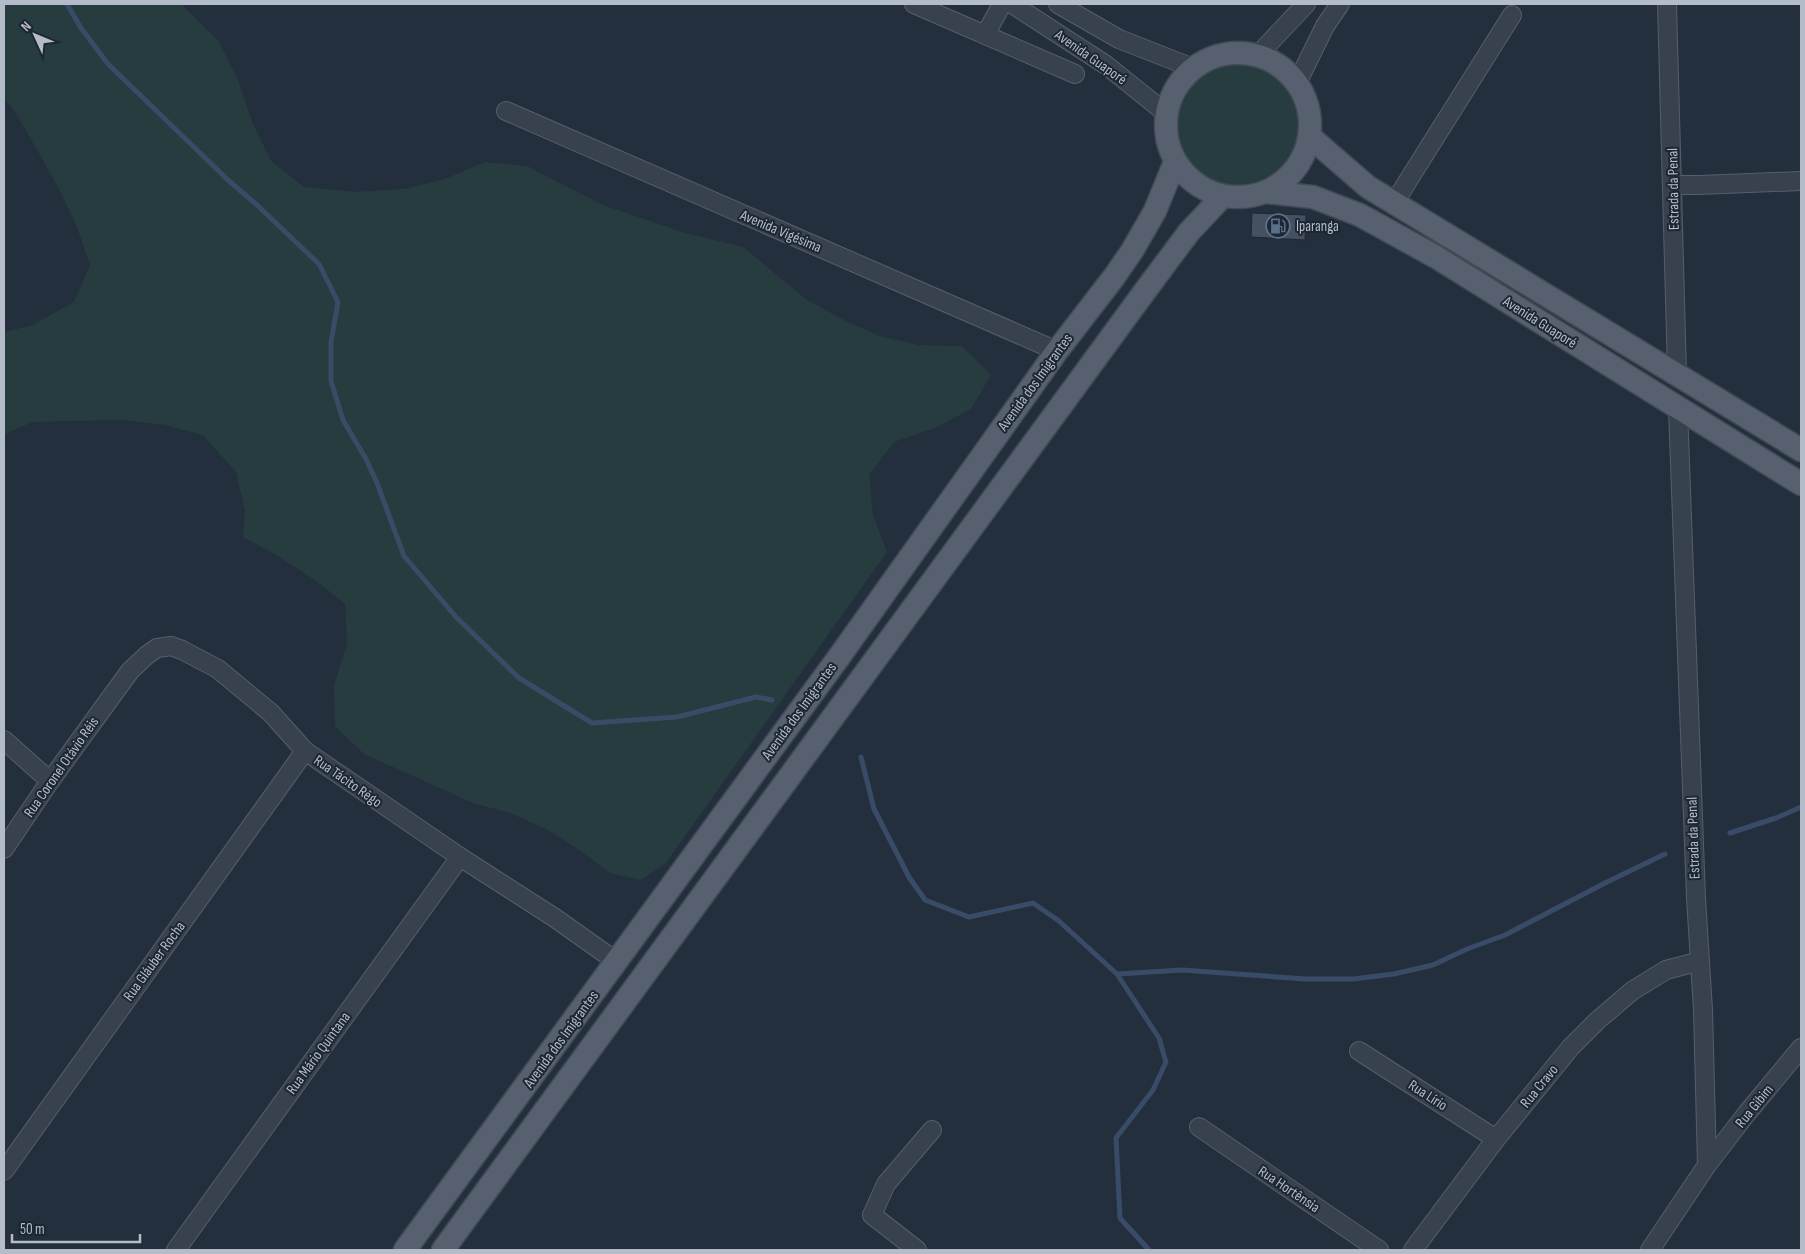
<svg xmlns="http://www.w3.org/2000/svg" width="1805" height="1254" font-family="'Sofia Sans Condensed',sans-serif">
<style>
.green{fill:#263c3f}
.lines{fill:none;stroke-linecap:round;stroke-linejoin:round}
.stream{stroke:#394c67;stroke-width:5}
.building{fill:#455162;stroke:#1f2835}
.minor-casing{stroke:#565f6c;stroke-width:20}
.major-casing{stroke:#414a57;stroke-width:25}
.minor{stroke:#38414e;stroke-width:18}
.major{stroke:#56606e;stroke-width:22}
.labels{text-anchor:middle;stroke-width:4;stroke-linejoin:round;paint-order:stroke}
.street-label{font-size:15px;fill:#b4bcc9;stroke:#1d2633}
.poi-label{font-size:15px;fill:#b4bcc9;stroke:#1d2633;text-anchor:start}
</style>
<rect width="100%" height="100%" fill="#242f3e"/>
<path class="green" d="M4,4H181L218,40L238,80L253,124L271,161L304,187L356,192L404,189L445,179L485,162L527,166L603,205L682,232L743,247L807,300L842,319L879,336L919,345L962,346L991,375L971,409L935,428L894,442L869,475L873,515L887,552L665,864L641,880L610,873L579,850L546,829L510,813L473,803L364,754L335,726L334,686L347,643L345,604C313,577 280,556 243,537L245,511L236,472L203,435L165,425L120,420L33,422L4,434V332L33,325L74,302L90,265L77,227L59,189L40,155L17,115L4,98Z
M1174 126a63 63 0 1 1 126 0a63 63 0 1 1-126 0Z"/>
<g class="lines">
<path class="stream" d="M67,4L81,28L108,64L228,180L258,206L319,264L338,302L331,342V381L343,420L366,459L377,483L404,556L456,617L519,678L592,723L677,717L756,697L772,700
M861,757L874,809L909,877L925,900L969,917L1033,903L1059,921L1117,974L1159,1038L1166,1062L1153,1090L1116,1138L1120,1218L1149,1250
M1730,833L1776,818L1801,807
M1117,974L1182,970L1305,979H1353L1394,974L1433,965L1467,949L1505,935L1607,882L1665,854"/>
</g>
<path class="building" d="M1252,213L1306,215L1305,240L1251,237Z"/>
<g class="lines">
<g class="minor-casing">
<path id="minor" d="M914,4L1075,74
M1012,4L1106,65L1167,114
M1058,4L1119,39L1193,68
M1667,4L1677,374
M985,35L1002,4
M1258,55L1306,4
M1297,83L1325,26L1340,4
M506,111L1057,351
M1673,185H1699L1801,181
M1394,203L1512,15
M4,740L50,781
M4,849L50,781L130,671L147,655L157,648L171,646L182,650L218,669L271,713L305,751L460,857L555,918L617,962
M1359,1051L1496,1139
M1199,1127L1379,1250
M1707,1165L1747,1113L1801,1048
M4,1171L305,751
M176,1250L460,857
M917,1250L872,1215L886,1184L932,1130
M1413,1250L1496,1139L1570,1048L1598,1020L1632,991L1666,970L1700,961
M1650,1250L1707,1165L1703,1010L1696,898L1678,409"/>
</g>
<g class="major-casing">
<path id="major" d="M1166 125a72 72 0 1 1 144 0a72 72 0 1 1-144 0Z
M1309,136L1368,187L1801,450
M1265,192L1313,197L1360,215L1436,257L1801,484
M405,1250L839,657L1057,351L1114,277L1132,251L1155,211L1175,162
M443,1250L1145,291L1189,232L1223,196"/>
</g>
<use href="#minor" class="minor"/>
<use href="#major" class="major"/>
</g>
<defs>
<g id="fuel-ring" transform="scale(1.25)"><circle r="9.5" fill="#1d2633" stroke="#5c6f8a" stroke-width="1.5"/><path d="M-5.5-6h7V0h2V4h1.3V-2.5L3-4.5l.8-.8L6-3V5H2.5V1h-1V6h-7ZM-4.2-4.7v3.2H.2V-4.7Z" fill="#5c6f8a"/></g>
</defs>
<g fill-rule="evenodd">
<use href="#fuel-ring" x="1278" y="226"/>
</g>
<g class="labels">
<g class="street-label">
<text transform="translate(1091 57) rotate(35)" y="5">Avenida Guaporé</text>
<text transform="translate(1673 189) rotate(-91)" y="5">Estrada da Penal</text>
<text transform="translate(781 231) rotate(23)" y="5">Avenida Vigésima</text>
<text transform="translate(1540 322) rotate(32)" y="5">Avenida Guaporé</text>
<text transform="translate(1035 382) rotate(-54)" y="5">Avenida dos Imigrantes</text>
<text transform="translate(799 711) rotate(-54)" y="5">Avenida dos Imigrantes</text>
<text transform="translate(61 767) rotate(-55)" y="5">Rua Coronel Otávio Réis</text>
<text transform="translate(348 781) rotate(35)" y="5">Rua Tácito Rêgo</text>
<text transform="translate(1693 838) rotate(-92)" y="5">Estrada da Penal</text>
<text transform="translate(154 961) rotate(-54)" y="5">Rua Gláuber Rocha</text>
<text transform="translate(561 1039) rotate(-54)" y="5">Avenida dos Imigrantes</text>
<text transform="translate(318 1053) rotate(-54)" y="5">Rua Mário Quintana</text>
<text transform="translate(1539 1086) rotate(-51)" y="5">Rua Cravo</text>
<text transform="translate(1428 1095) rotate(33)" y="5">Rua Lírio</text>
<text transform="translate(1754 1106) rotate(-51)" y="5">Rua Gibim</text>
<text transform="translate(1289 1189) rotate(34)" y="5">Rua Hortênsia</text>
</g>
<g class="poi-label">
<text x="1296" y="231">Iparanga</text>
</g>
</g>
<rect width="1805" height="1254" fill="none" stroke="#b4bcc9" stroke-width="10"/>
<g transform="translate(35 35) rotate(314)" stroke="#1d2633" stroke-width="4" paint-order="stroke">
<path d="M0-4L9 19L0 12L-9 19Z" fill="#b4bcc9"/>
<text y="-8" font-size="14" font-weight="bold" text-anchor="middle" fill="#b4bcc9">N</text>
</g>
<path d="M12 1234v8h128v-8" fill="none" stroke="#b4bcc9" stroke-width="2.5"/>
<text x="20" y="1234" font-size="15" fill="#b4bcc9" stroke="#1d2633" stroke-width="4" paint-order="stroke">50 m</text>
</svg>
